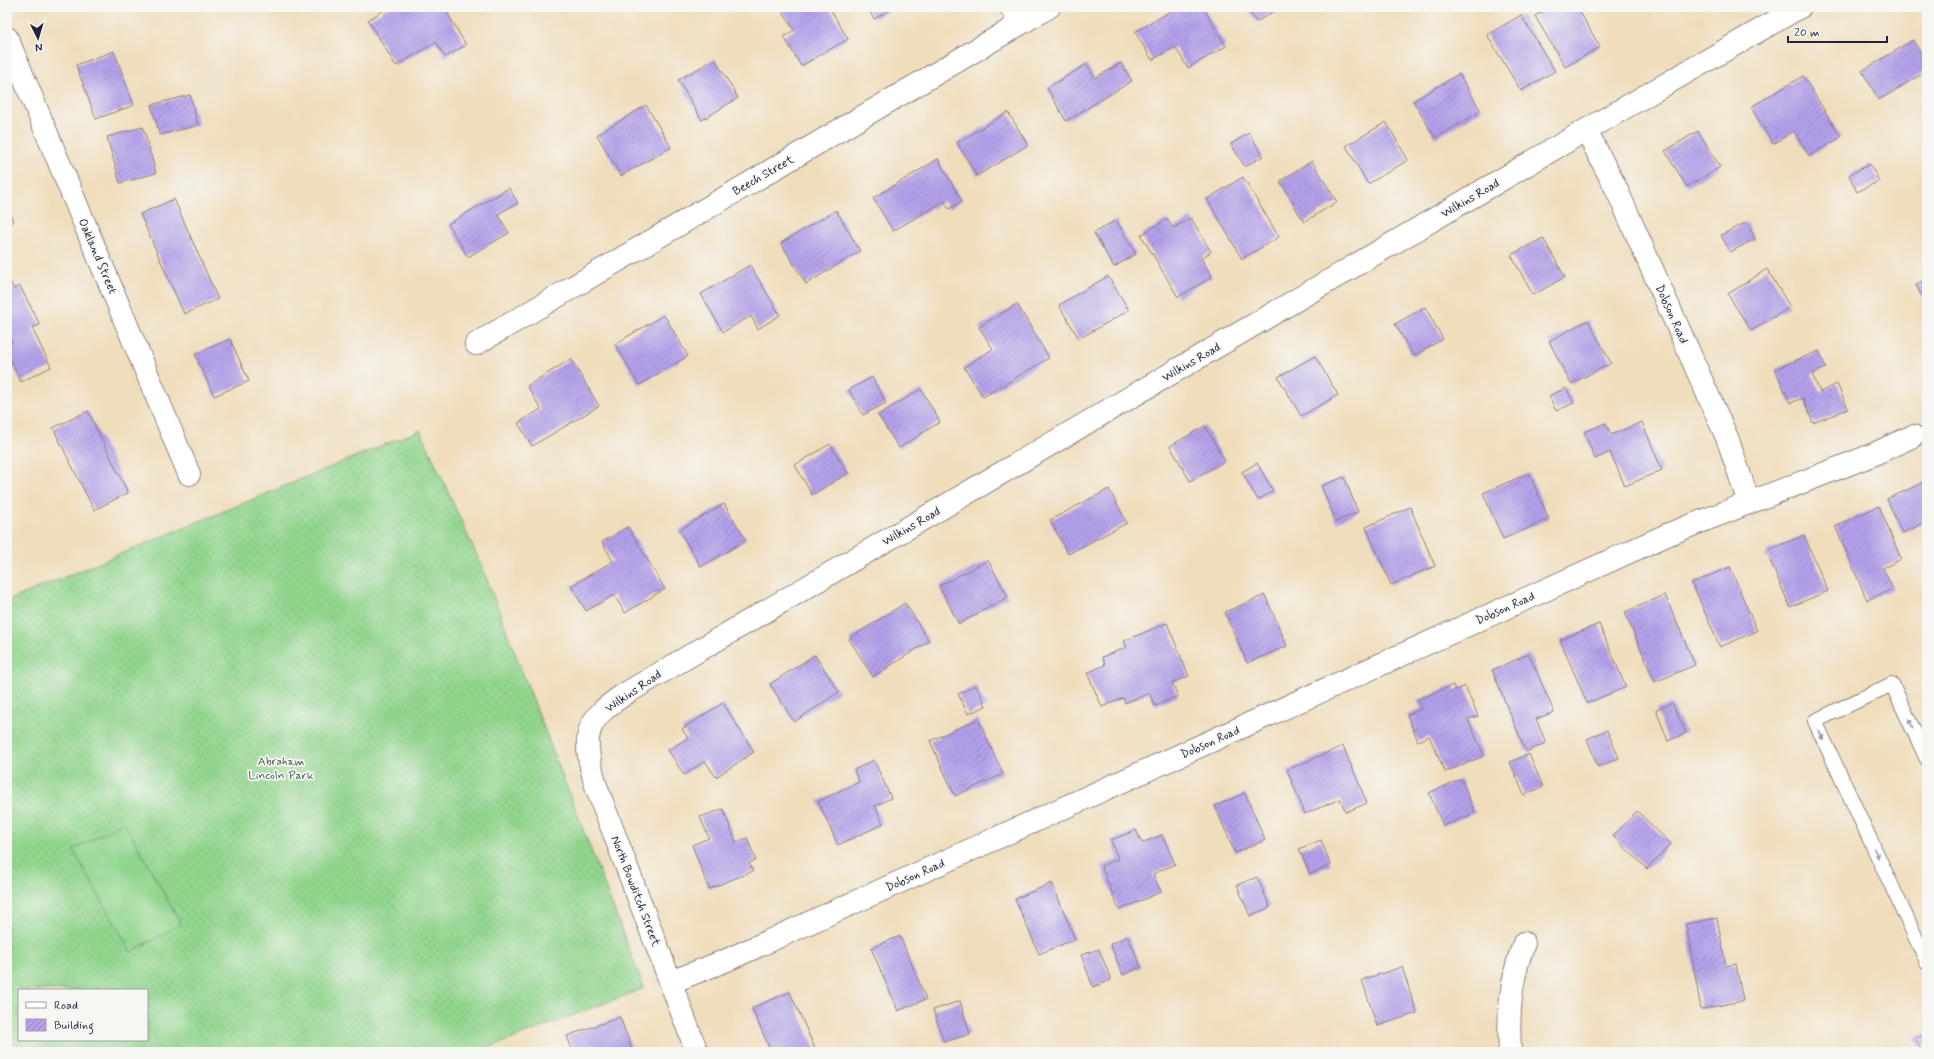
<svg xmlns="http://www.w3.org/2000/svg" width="1934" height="1059" font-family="Mynerve,sans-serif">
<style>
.grass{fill:url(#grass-dots);stroke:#5a7c64;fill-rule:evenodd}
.pitch{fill:#92d68e;stroke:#5a7c64}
.building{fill:url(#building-hatch)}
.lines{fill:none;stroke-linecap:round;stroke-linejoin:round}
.lane-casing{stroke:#89807c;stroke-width:16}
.street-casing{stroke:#89807c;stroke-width:24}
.lane{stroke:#fff;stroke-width:14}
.street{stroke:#fff;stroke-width:22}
.oneway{fill:#9c9ca7}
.labels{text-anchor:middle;stroke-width:3.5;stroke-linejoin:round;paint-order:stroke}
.street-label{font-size:12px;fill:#22223b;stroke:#f6f6f2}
.park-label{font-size:12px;fill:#445854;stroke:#f6f6f2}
</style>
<defs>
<pattern id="grass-dots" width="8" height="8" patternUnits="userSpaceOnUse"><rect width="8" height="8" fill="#92d68e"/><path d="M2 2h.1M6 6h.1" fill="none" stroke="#7eb77b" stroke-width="1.8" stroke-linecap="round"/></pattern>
<pattern id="building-hatch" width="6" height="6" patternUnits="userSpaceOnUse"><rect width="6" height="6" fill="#b4a0eb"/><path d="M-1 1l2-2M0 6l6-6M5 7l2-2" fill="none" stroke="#9282c0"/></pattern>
</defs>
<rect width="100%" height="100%" fill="#f6f6f2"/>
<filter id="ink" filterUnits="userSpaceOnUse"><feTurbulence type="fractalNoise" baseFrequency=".025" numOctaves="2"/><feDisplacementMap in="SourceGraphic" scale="8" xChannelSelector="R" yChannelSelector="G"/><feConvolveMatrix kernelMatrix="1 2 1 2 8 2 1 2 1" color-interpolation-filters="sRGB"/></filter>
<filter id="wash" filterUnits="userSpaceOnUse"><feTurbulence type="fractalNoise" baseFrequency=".012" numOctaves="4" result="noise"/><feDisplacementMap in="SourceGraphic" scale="16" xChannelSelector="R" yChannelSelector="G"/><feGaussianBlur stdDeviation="0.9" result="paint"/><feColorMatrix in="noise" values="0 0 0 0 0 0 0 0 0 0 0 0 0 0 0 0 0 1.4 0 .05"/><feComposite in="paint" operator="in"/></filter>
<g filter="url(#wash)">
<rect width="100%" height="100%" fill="#f0ddbc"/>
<path class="grass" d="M420,430L482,567L644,988L478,1052H7V601ZM19,990H147V1040H19Z"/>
<path class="pitch" d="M124,822L181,924L131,952L73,850Z"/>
<g id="blocks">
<path class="building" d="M389,7H444L466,45L445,57L436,42L396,66L368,20Z
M780,7H829L848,39L801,66L784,37L794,30Z
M867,7H895L874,19Z
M1178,7H1203L1226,46L1188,68L1175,47L1152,60L1135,32Z
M1247,7H1281L1256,22Z
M1551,7H1577L1600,47L1565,67L1535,16Z
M1521,15L1555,71L1521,91L1487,35Z
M1913,40L1927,63V71L1879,100L1862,71Z
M114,51L134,105L96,119L76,65Z
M715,59L738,98L702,120L678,80Z
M1121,63L1132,81L1066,121L1047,88L1087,64L1095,78Z
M1459,74L1481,111L1435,138L1413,101Z
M1803,76L1841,137L1809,156L1794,131L1773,144L1751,107Z
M190,95L198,125L160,135L151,105Z
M646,105L671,147L621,176L597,135Z
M1008,112L1028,145L977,176L957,143Z
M1386,122L1408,160L1368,184L1346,146Z
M143,127L156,173L120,183L107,137Z
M1698,131L1720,167L1687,187L1665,151Z
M1249,133L1263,156L1245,167L1231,144Z
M938,159L962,201L949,209L944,201L893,231L873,198Z
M1312,161L1337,202L1304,222L1280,181Z
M1870,164L1879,181L1857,192L1849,175Z
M1243,177L1279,237L1242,259L1207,199Z
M509,188L518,203L498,214L509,233L468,257L448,224Z
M174,199L218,299L184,314L140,214Z
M7,207L13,222L7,225Z
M836,210L860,251L806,284L781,243Z
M1191,218L1211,252L1201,258L1212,277L1178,297L1141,235L1167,219L1173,228Z
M1116,220L1136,254L1114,267L1094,233Z
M1747,222L1755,239L1730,252L1721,235Z
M1543,238L1565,277L1533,295L1511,255Z
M750,265L780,315L758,329L751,316L723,332L701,294Z
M1767,269L1790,307L1751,331L1728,294Z
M7,276L14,289L20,286L40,325L32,328L51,367L21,382L7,353V345L12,342L7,332Z
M1108,276L1129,310L1079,339L1059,305Z
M1927,279V303L1926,304L1916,285Z
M1017,304L1049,358L983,397L964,367L993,349L979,327Z
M1425,307L1443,339L1413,356L1395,324Z
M664,315L688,356L639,385L615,344Z
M1588,320L1611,363L1571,384L1549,341Z
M230,339L249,381L214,396L195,354Z
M1819,351L1826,368L1812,374L1820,392L1837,384L1848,409L1813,423L1803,398L1790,403L1775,369Z
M1315,356L1338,395L1301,416L1278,377Z
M571,359L599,406L532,446L518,423L541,409L527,386Z
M872,377L886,403L863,415L849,390Z
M1566,388L1574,403L1556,411L1549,396Z
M921,389L940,422L899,448L878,415Z
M88,411L128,493L94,510L53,428Z
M1642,422L1662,470L1625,486L1610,452L1595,459L1584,432L1606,423L1611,435Z
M1205,426L1225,461L1190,481L1170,446Z
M830,444L848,473L812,495L795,465Z
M1257,463L1273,491L1258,500L1242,472Z
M1529,473L1549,519L1503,539L1483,493Z
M1344,477L1358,512L1336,522L1321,486Z
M1927,481V522L1902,533L1887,499Z
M1109,489L1127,523L1068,554L1050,520Z
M724,504L746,540L701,567L679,530Z
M1879,506L1901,559L1883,568L1893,589L1867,600L1835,526Z
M1410,507L1435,566L1391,585L1366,527Z
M628,527L665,589L625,613L614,595L586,611L571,586L613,561L602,542Z
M1804,535L1828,591L1790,607L1766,551Z
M988,560L1008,597L959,624L939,586Z
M1730,567L1757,631L1720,647L1692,583Z
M1265,595L1287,646L1247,663L1225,612Z
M1665,595L1695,665L1655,682L1625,612Z
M905,603L929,641L873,677L849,639Z
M1167,623L1189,676L1172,683L1178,696L1155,706L1149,693L1125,703L1123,698L1102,707L1087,673L1105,665L1102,657L1127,647L1124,641Z
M1599,624L1626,687L1587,703L1560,640Z
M1529,654L1554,712L1536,719L1546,743L1526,752L1492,670Z
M815,655L839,692L794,722L770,684Z
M976,685L986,706L968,714L958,694Z
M1453,685L1455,690L1465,686L1478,716L1468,719L1484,756L1445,772L1429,736L1418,741L1407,715L1421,709L1417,700Z
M723,703L754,752L716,777L705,761L684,775L668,750L688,738L682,729Z
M1672,703L1686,733L1668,741L1656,710Z
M978,719L1003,774L955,796L930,741Z
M1607,730L1619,758L1598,767L1587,739Z
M1343,746L1367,803L1346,812L1340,799L1305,814L1287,770Z
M1529,754L1543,787L1524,795L1510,762Z
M874,760L891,798L875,806L883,824L838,845L818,801L859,782L854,770Z
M1461,779L1475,813L1443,826L1429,793Z
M1245,793L1265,840L1235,853L1215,806Z
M723,809L736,842L747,838L756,860L749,863L753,871L709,889L692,845L709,838L700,817Z
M1637,811L1671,844L1647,869L1613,836Z
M1136,830L1142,843L1162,835L1175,864L1153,874L1161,892L1119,910L1101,866L1118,859L1111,840Z
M1321,840L1331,865L1310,874L1299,849Z
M1257,877L1270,907L1250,916L1237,885Z
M1052,883L1075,939L1039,954L1015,899Z
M1717,918L1726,966L1736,964L1743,1001L1701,1009L1686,924Z
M900,936L926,999L898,1011L871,948Z
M1128,936L1141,967L1123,975L1110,944Z
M1099,949L1111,980L1093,987L1081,955Z
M1402,967L1417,1013L1377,1026L1362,980Z
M790,992L816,1051L814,1052H771L752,1008Z
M960,1001L970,1034L944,1042L933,1010Z
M620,1017L633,1052H573L567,1036Z
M1927,1033V1052H1922L1915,1038Z"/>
</g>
</g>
<g filter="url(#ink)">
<use href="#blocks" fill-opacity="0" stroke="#89807c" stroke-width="1"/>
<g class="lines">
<g class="lane-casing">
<path id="lane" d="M1927,759L1892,684L1815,721L1927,962"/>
</g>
<g class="street-casing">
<path id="street" d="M1011,7L1020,24
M7,38L189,474
M1586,130L1616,188L1728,440L1749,503
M476,344L1049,7
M671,982L727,960L1669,534L1872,455L1913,436
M697,1052L596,786C582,736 582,721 628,692L1586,130L1800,7
M1510,1052C1508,1012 1510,981 1524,943"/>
</g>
<use href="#lane" class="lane"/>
<use href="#street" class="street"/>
</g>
<defs><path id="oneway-solid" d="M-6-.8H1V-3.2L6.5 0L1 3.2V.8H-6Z"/></defs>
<g class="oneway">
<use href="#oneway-solid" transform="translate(1911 724) rotate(-115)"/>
<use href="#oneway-solid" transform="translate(1821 735) rotate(65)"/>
<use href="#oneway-solid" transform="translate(1876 853) rotate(65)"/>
</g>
</g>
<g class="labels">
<g class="street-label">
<text transform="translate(763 175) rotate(-30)" y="4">Beech Street</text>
<text transform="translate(1470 198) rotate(-30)" y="4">Wilkins Road</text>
<text transform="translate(98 256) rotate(67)" y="4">Oakland Street</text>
<text transform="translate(1672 314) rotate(66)" y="4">Dobson Road</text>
<text transform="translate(1191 362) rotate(-30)" y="4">Wilkins Road</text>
<text transform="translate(911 526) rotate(-30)" y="4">Wilkins Road</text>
<text transform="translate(1505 608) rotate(-24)" y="4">Dobson Road</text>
<text transform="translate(633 691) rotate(-34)" y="4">Wilkins Road</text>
<text transform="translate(1210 742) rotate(-24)" y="4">Dobson Road</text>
<text transform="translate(915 875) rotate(-24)" y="4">Dobson Road</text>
<text transform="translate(636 891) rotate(69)" y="4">North Bowditch Street</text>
</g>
<g class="park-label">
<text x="281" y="765">Abraham<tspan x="281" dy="14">Lincoln Park</tspan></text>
</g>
</g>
<rect width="1934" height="1059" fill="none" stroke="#f6f6f2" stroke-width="24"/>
<rect x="18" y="989" width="130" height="52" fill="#f6f6f2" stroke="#a1a1a9"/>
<rect x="26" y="1002" width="20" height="6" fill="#ffffff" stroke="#a1a1a9"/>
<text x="54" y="1009" font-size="12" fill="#22223b">Road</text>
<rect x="26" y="1019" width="20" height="12" fill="url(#building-hatch)" stroke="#a1a1a9"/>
<text x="54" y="1029" font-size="12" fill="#22223b">Building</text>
<g transform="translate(38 38) rotate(175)" stroke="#f6f6f2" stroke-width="3" paint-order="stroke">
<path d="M0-3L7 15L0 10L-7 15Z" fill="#22223b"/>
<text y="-6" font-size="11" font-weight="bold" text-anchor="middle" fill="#22223b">N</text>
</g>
<path d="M1788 36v6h99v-6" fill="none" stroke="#22223b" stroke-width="2"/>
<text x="1794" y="36" font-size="12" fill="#22223b" stroke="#f6f6f2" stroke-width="3" paint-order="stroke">20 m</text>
</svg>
